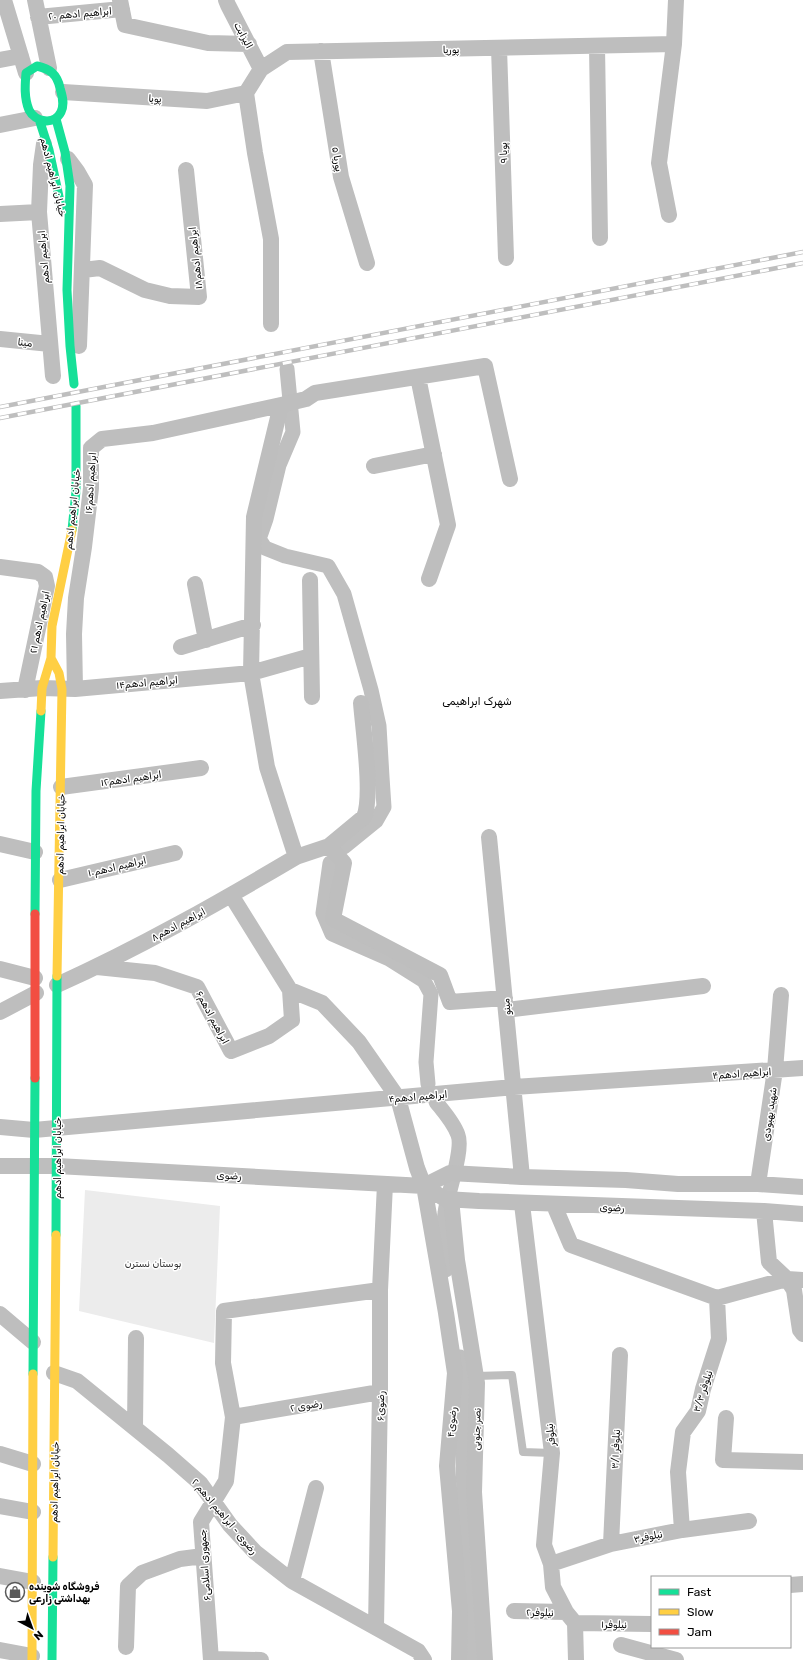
<svg xmlns="http://www.w3.org/2000/svg" width="803" height="1660" font-family="Rubik,'Noto Naskh Arabic',sans-serif">
<style>
.green{fill:#ececec}
.lines{fill:none;stroke-linecap:round;stroke-linejoin:round}
.canal{stroke:#bfbfbf;stroke-width:15}
.lane{stroke:#bebebe;stroke-width:8}
.street{stroke:#bebebe;stroke-width:16}
.fast{stroke:#16e098;stroke-width:9}
.slow{stroke:#ffcf43;stroke-width:9}
.jam{stroke:#f24e42;stroke-width:9}
.rail-casing{stroke:#bebebe;stroke-width:4.5}
.rail{stroke:#fff;stroke-width:3;stroke-dasharray:9;stroke-linecap:butt}
.labels{text-anchor:middle;stroke-width:3;stroke-linejoin:round;paint-order:stroke}
.street-label{font-size:10px;fill:#000;stroke:#fff}
.park-label{font-size:10px;fill:#333;stroke:#fff}
.poi-label{font-size:10px;font-weight:bold;fill:#000;stroke:#fff;text-anchor:start}
.neighbourhood-label{font-size:11px;fill:#000;stroke:#fff}
</style>
<rect width="100%" height="100%" fill="#fff"/>
<path class="green" d="M85,1190L220,1206L214,1343L79,1311Z"/>
<g class="lines">
<path class="canal" d="M287,369L293,432L279,465L266,519L259,539L265,548L285,556L328,566L344,594L371,690L379,726L382,777L384,807L376,821L344,847
M330,863L323,913L332,934L389,959L424,981L431,994L426,1062L428,1084
M436,1102C444,1112 454,1123 458,1135C464,1150 447,1195 445,1213C442,1232 443,1252 446,1270
M460,1357L463,1375V1469L471,1660"/>
<path class="lane" d="M476,1376L512,1375L523,1452L552,1453"/>
<path class="street" d="M4,0L26,73
M35,0L49,68
M120,0L125,25L208,43L249,44
M226,0L228,5L261,69
M38,17L122,9
M597,46L600,238
M499,48L506,258
M321,51L341,177L367,263
M0,60L21,56
M63,92L207,101L246,93
M246,93L261,69L287,52L674,44
M246,93L255,153L271,239V324
M0,125L35,118
M44,144L41,165L39,212L53,376
M68,159L77,171L85,185L79,346
M0,214L39,212
M669,215L659,163L674,44L676,0
M83,270L100,268L145,290L170,296L199,297L186,170
M0,339L50,344
M418,377L448,525L429,579
M281,405L254,517L251,673L267,767L296,857L329,846L344,863L333,919L440,975L450,1002L505,998
M374,466L434,454
M0,567L38,572L45,577L47,586L25,690
M310,580L312,697
M195,584L206,640
M181,647L253,625
M75,689L74,634L76,598L84,547L91,488V448L102,439L153,433L281,405L306,399L315,393L485,366L510,479
M0,691L42,688L75,689L251,673L311,656
M61,787L201,768
M489,837L522,1177
M0,844L35,852
M329,846L364,817C373,797 363,729 361,703
M60,880L175,853
M231,895L290,990L322,1003L359,1042L398,1098L417,1168L424,1186L446,1313L455,1373L447,1466L460,1611L459,1660
M97,967L155,973L197,987L231,1051L269,1036L292,1020L290,990
M0,969L35,978
M57,985C139,948 218,903 296,857
M506,1010L703,986
M0,1012L36,993
M0,1127L34,1130L514,1087L803,1068
M0,1166H57L424,1186L445,1199L479,1201L764,1211L803,1214
M758,1184L775,1070L781,995
M424,1186L450,1173L522,1177L626,1180L678,1184H758L803,1187
M451,1199L457,1260L477,1383L474,1492L485,1660
M522,1204L552,1453L544,1545L551,1564L553,1587L566,1612L575,1623L576,1660
M554,1205L571,1245L717,1298L787,1279L794,1290L800,1330L803,1334
M764,1211L769,1262L787,1279L803,1280
M0,1314L33,1342
M54,1373L77,1381L168,1455L200,1483L230,1525L255,1552L292,1581L418,1651L424,1660
M233,1417L380,1392
M726,1418L723,1460L803,1462
M135,1427L136,1338
M0,1454L33,1464
M0,1506L33,1512
M682,1530L678,1472L683,1432L698,1411L703,1389L719,1339L717,1298
M611,1544L620,1355
M551,1564L611,1544L682,1530L749,1521
M0,1576L33,1582
M292,1581L316,1488
M790,1585L803,1584
M514,1611L566,1612
M575,1623L652,1624
M376,1627L380,1392V1290L385,1184
M621,1645L676,1660
M126,1647L128,1586L142,1573L180,1559L203,1556
M0,1650L32,1656
M211,1659L261,1660
M211,1660L201,1522L226,1481L233,1417L223,1363L224,1311L380,1290"/>
<path class="fast" d="M37,66C50,69 57,74 60,88C62,95 65,104 61,112C54,126 35,122 29,110C24,98 25,85 26,73Z
M56,119L65,152L70,186L67,290L70,346L74,384
M40,122L49,150L61,206
M72,530L76,491V406
M35,914L36,791L41,711
M56,1235L57,976
M33,1374L35,1078
M52,1660L53,1557"/>
<path class="slow" d="M51,658L59,673L62,689L57,976
M41,711L42,688L51,658L52,626L72,530
M53,1557L56,1235
M32,1660L33,1374"/>
<path class="jam" d="M35,1078V914"/>
<g class="rail-casing">
<path id="rail" d="M0,407L803,252
M0,418L803,263"/>
</g>
<use href="#rail" class="rail"/>
</g>
<defs>
<g id="shop-ring" transform="scale(1)"><circle r="9.5" fill="#fff" stroke="#595959" stroke-width="1.5"/><path d="M-5-2.5h2.3a2.7 3.5 0 0 1 5.4 0H5L5.5 6h-11ZM-1.5-2.5h3a1.5 2.3 0 0 0-3 0Z" fill="#595959"/></g>
</defs>
<g fill-rule="evenodd">
<use href="#shop-ring" x="15" y="1592"/>
</g>
<g class="labels">
<g class="street-label">
<text transform="translate(80 13) rotate(-5)" y="4">ابراهیم ادهم ۲۰</text>
<text transform="translate(244 35) rotate(62)" y="4">الیزابت</text>
<text transform="translate(451 49) rotate(-1)" y="4">پوریا</text>
<text transform="translate(155 98) rotate(3)" y="4">پویا</text>
<text transform="translate(503 153) rotate(-92)" y="4">پویا ۹</text>
<text transform="translate(338 159) rotate(81)" y="4">پوریا ۵</text>
<text transform="translate(54 177) rotate(76)" y="4">خیابان ابراهیم ادهم</text>
<text transform="translate(43 257) rotate(-95)" y="4">ابراهیم ادهم</text>
<text transform="translate(195 258) rotate(-96)" y="4">ابراهیم ادهم۱۸</text>
<text transform="translate(25 342) rotate(6)" y="4">مینا</text>
<text transform="translate(90 483) rotate(-86)" y="4">ابراهیم ادهم۱۶</text>
<text transform="translate(72 509) rotate(-84)" y="4">خیابان ابراهیم ادهم</text>
<text transform="translate(39 622) rotate(-78)" y="4">ابراهیم ادهم ۲۱</text>
<text transform="translate(147 682) rotate(-5)" y="4">ابراهیم ادهم۱۴</text>
<text transform="translate(131 778) rotate(-8)" y="4">ابراهیم ادهم۱۲</text>
<text transform="translate(60 834) rotate(-89)" y="4">خیابان ابراهیم ادهم</text>
<text transform="translate(117 866) rotate(-13)" y="4">ابراهیم ادهم۱۰</text>
<text transform="translate(178 924) rotate(-28)" y="4">ابراهیم ادهم۸</text>
<text transform="translate(506 1007) rotate(-96)" y="4">مینو</text>
<text transform="translate(213 1017) rotate(62)" y="4">ابراهیم ادهم۶</text>
<text transform="translate(742 1073) rotate(-4)" y="4">ابراهیم ادهم۴</text>
<text transform="translate(418 1096) rotate(-5)" y="4">ابراهیم ادهم۴</text>
<text transform="translate(769 1114) rotate(-82)" y="4">شهید بهبودی</text>
<text transform="translate(57 1158) rotate(-90)" y="4">خیابان ابراهیم ادهم</text>
<text transform="translate(229 1175) rotate(3)" y="4">رضوی</text>
<text transform="translate(612 1207) rotate(2)" y="4">رضوی</text>
<text transform="translate(702 1391) rotate(-72)" y="4">نیلوفر ۳/۳</text>
<text transform="translate(306 1405) rotate(-10)" y="4">رضوی ۲</text>
<text transform="translate(380 1406) rotate(-89)" y="4">رضوی۶</text>
<text transform="translate(451 1422) rotate(-85)" y="4">رضوی۴</text>
<text transform="translate(476 1429) rotate(-88)" y="4">نصر جنوبی</text>
<text transform="translate(550 1435) rotate(-97)" y="4">نیلوفر</text>
<text transform="translate(615 1449) rotate(-87)" y="4">نیلوفر ۳/۱</text>
<text transform="translate(54 1482) rotate(-89)" y="4">خیابان ابراهیم ادهم</text>
<text transform="translate(225 1516) rotate(50)" y="4">رضوی - ابراهیم ادهم ۲</text>
<text transform="translate(648 1536) rotate(-11)" y="4">نیلوفر۳</text>
<text transform="translate(204 1565) rotate(-94)" y="4">جمهوری اسلامی۶</text>
<text transform="translate(540 1612) rotate(1)" y="4">نیلوفر۲</text>
<text transform="translate(614 1624) rotate(1)" y="4">نیلوفر۱</text>
</g>
<g class="park-label">
<text x="153" y="1267">بوستان نسترن</text>
</g>
<g class="poi-label">
<text x="29" y="1590">فروشگاه شوینده<tspan x="29" dy="12">بهداشتی زارعی</tspan></text>
</g>
<g class="neighbourhood-label">
<text x="477" y="705">شهرک ابراهیمی</text>
</g>
</g>
<rect x="651" y="1576" width="140" height="72" fill="#ffffff" stroke="#999999"/>
<rect x="659" y="1589" width="20" height="6" fill="#16e098" stroke="#999999"/>
<text x="687" y="1596" font-size="12" fill="#000000">Fast</text>
<rect x="659" y="1609" width="20" height="6" fill="#ffcf43" stroke="#999999"/>
<text x="687" y="1616" font-size="12" fill="#000000">Slow</text>
<rect x="659" y="1629" width="20" height="6" fill="#f24e42" stroke="#999999"/>
<text x="687" y="1636" font-size="12" fill="#000000">Jam</text>
<g transform="translate(32 1628) rotate(139)" stroke="#ffffff" stroke-width="3" paint-order="stroke">
<path d="M0-3L7 15L0 10L-7 15Z" fill="#000000"/>
<text y="-6" font-size="11" font-weight="bold" text-anchor="middle" fill="#000000">N</text>
</g>
</svg>
